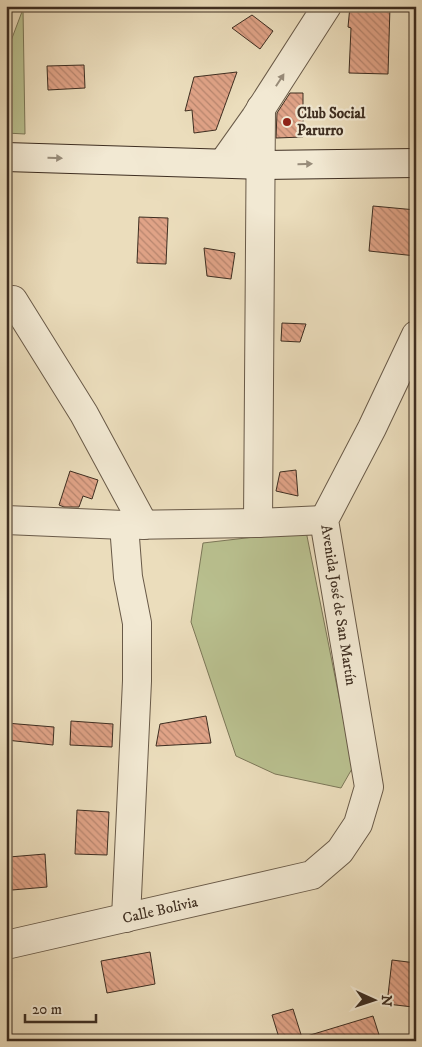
<svg xmlns="http://www.w3.org/2000/svg" width="422" height="1047" font-family="'IM FELL DW Pica',serif">
<style>
.park{fill:#b9c08f;stroke:#7c7758}
.building{fill:url(#building-back-hatch);stroke:#3e2e21}
.lines{fill:none;stroke-linecap:round;stroke-linejoin:round}
.minor-casing{stroke:#695a48;stroke-width:30}
.secondary-casing{stroke:#3e2e21;stroke-width:30}
.minor{stroke:#f2e9d3;stroke-width:28}
.secondary{stroke:#f2e9d3;stroke-width:28}
.oneway{fill:#988c7a}
.poi-dot{fill:#8f2418;stroke:#f2e9d3;stroke-width:2}
.labels{text-anchor:middle;stroke-width:4.5;stroke-linejoin:round;paint-order:stroke}
.poi-label{font-size:15px;font-weight:bold;fill:#3e2e21;stroke:#f2e9d3;text-anchor:start}
.street-label{font-size:15px;fill:#3e2e21;stroke:#f2e9d3}
</style>
<defs>
<pattern id="building-back-hatch" width="6" height="6" patternUnits="userSpaceOnUse" patternTransform="scale(1.25)"><rect width="6" height="6" fill="#e0a387"/><path d="M-1 5l2 2M0 0l6 6M5-1l2 2" fill="none" stroke="#b7856e"/></pattern>
</defs>
<rect width="100%" height="100%" fill="#ebddbc"/>
<filter id="stains"><feTurbulence type="fractalNoise" baseFrequency=".004" numOctaves="4"/><feColorMatrix values="0 0 0 0 .2 0 0 0 0 .09 0 0 0 0 .02 0 0 0 .5 -.17"/></filter>
<radialGradient id="worn" r=".72"><stop offset=".6" stop-color="#630" stop-opacity="0"/><stop offset="1" stop-color="#630" stop-opacity=".3"/></radialGradient>
<path class="park" d="M23,9L25,134L6,133V54Z
M306,531L353,767L341,788L275,774L236,756L191,622L203,543Z"/>
<path class="building" d="M350,6H390L388,74L349,73L351,28L348,27Z
M252,15L273,31L260,49L232,28Z
M84,65L85,88L48,90L47,66Z
M237,72L216,130L194,133L192,110L185,111L194,77Z
M290,93H303V137L276,138L277,113Z
M373,206L416,210V256L369,251Z
M139,217L168,218L166,264L137,263Z
M204,248L235,253L231,279L207,276Z
M282,323L306,324L300,342L281,341Z
M296,470L298,496L276,491L280,472Z
M70,471L98,480L92,499L83,496L79,507H64L59,505Z
M206,716L211,743L156,746L160,724Z
M71,721L113,724L112,747L70,745Z
M6,723L54,727L53,745L6,740Z
M77,810L109,812L107,855L75,854Z
M45,854L47,887L12,890L9,857Z
M150,952L155,984L107,993L101,961Z
M392,960L416,963V984L413,1007L387,1004Z
M293,1009L303,1041H280L272,1015Z
M373,1016L381,1041H307V1036Z"/>
<g class="lines">
<g class="minor-casing">
<g id="minor">
<path d="M223,163L255,118L327,6"/>
<path d="M13,300L84,414L144,525"/>
<path d="M6,520L124,525L258,523L324,520"/>
<path d="M258,523L261,108"/>
<path d="M124,525L128,577L137,623V681L126,918"/>
<path id="s1" d="M6,945L312,875L340,851L358,824L369,787L324,520L372,428L416,335"/>
</g>
</g>
<g class="secondary-casing">
<path id="secondary" d="M6,157L262,165L416,163"/>
</g>
<use href="#minor" class="minor"/>
<use href="#secondary" class="secondary"/>
</g>
<defs><path id="oneway-solid" d="M-6-.8H1V-3.2L6.5 0L1 3.2V.8H-6Z" transform="scale(1.25)"/></defs>
<g class="oneway">
<use href="#oneway-solid" transform="translate(280 80) rotate(-57)"/>
<use href="#oneway-solid" transform="translate(55 158) rotate(2)"/>
<use href="#oneway-solid" transform="translate(305 164) rotate(-1)"/>
</g>
<circle class="poi-dot" cx="287" cy="122" r="5"/>
<g class="labels">
<g class="poi-label">
<text x="297" y="118">Club Social<tspan x="297" dy="17">Parurro</tspan></text>
</g>
<g class="street-label">
<text transform="translate(339 605) rotate(81)" y="5">Avenida José de San Martín</text>
<text dy="5" stroke="none"><textPath href="#s1" startOffset="158">Calle Bolivia</textPath></text>
</g>
</g>
<rect width="422" height="1047" fill="none" stroke="#ebddbc" stroke-width="25"/>
<rect x="8" y="8" width="407" height="1032" fill="none" stroke="#3e2e21" stroke-width="2.5"/>
<rect x="12" y="12" width="397" height="1022" fill="none" stroke="#3e2e21"/>
<g transform="translate(374 1000) rotate(93)" stroke="#f2e9d3" stroke-width="4" paint-order="stroke">
<path d="M0-4L9 19L0 12L-9 19Z" fill="#3e2e21"/>
<text y="-8" font-size="14" font-weight="bold" text-anchor="middle" fill="#3e2e21">N</text>
</g>
<path d="M25 1014v8h71v-8" fill="none" stroke="#3e2e21" stroke-width="2.5"/>
<text x="32" y="1014" font-size="15" fill="#3e2e21" stroke="#f2e9d3" stroke-width="4" paint-order="stroke">20 m</text>
<rect width="100%" height="100%" filter="url(#stains)"/>
<rect width="100%" height="100%" fill="url(#worn)"/>
</svg>
